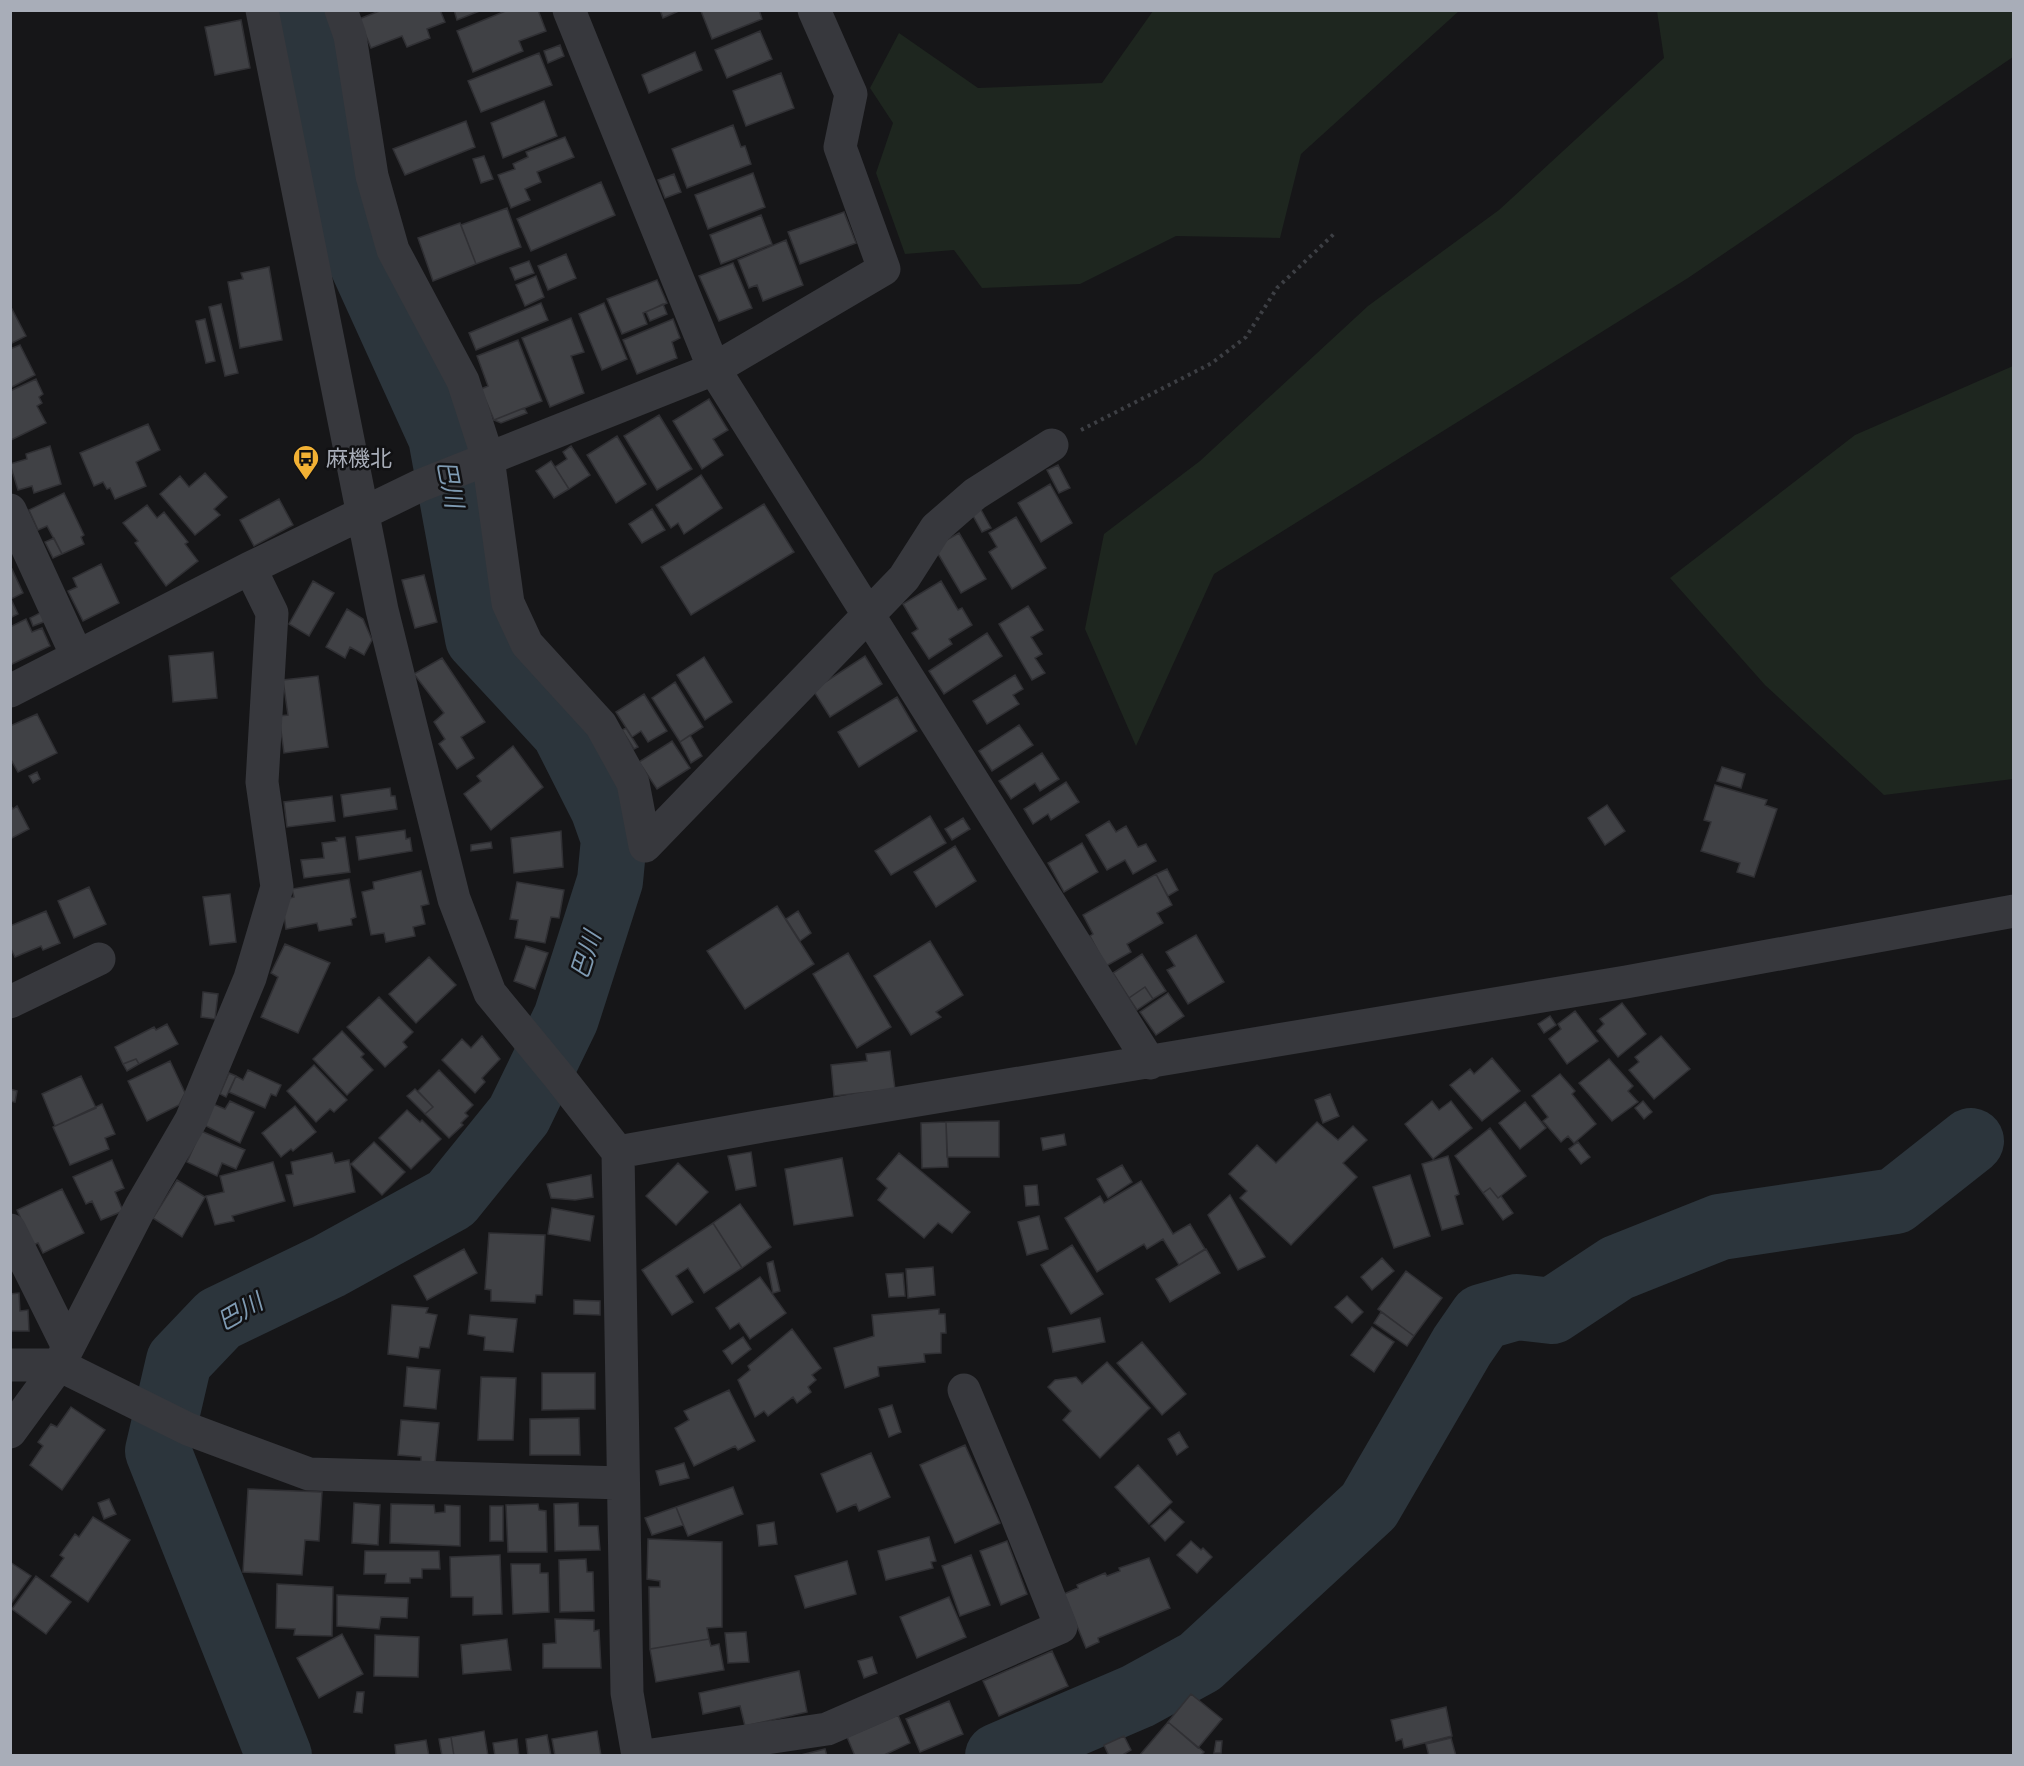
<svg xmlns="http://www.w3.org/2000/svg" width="2024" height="1766" font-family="'Titillium Web','Noto Sans JP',sans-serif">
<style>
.green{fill:#1e261f}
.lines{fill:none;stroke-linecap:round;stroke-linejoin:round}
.river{stroke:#2c353c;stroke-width:66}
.building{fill:#404145;stroke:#303034;stroke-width:1.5}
.path{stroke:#3d3f44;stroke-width:4;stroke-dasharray:3 4.5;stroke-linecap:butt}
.minor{stroke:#37383d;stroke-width:33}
.labels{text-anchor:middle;stroke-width:5;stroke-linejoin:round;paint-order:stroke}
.poi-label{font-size:22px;fill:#a8adb8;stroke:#111113;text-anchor:start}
.water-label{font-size:24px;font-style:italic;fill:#7f9bb3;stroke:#111113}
</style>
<rect width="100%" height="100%" fill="#161618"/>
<path class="green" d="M1153,11H1459L1301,154L1280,238L1176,236L1080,284L982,288L954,250L905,254L876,173L893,123L870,88L899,33L978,88L1102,83Z
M1657,11H2013V57L1688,278L1214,574L1136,746L1085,629L1104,534L1200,461L1368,306L1499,210L1664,58Z
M2013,366V779L1884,795L1765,685L1670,578L1855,435Z"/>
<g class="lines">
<path class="river" d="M279,1756L158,1451L179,1361L219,1319L329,1266L451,1199L519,1115L566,1018L610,881L614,839L603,808L564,731L478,638L441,437L352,241L316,45L304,10
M998,1756L1138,1696L1200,1662L1369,1506L1462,1346L1482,1317L1517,1307L1552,1311L1617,1268L1720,1227L1895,1201L1971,1141"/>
</g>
<path class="building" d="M382,10H440L445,22L427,29L430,38L407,47L402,36L371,48L359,19Z
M454,10H482L457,20Z
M508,10H538L546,31L519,41L523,51L473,72L457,31Z
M660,10H681L663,18Z
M759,10L762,19L712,39L701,11Z
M241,20L250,68L215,75L205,27Z
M760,31L772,59L727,78L715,50Z
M560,45L564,56L548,63L544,51Z
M695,52L702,70L649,93L642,75Z
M539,53L552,85L481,112L468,81Z
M781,73L794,108L746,126L733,91Z
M544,101L557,136L503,158L491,123Z
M466,121L475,147L405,175L393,149Z
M733,125L741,147L745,146L751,164L687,188L672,149Z
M565,137L574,157L537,172L541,182L525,189L530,200L511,208L498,175L515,169L513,164L528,157L526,152Z
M484,156L493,179L481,183L473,159Z
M753,173L765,207L708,229L695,195Z
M674,174L681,192L665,198L658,180Z
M601,182L615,215L531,251L517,219Z
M507,208L521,247L476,264L461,225Z
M844,212L856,243L800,264L788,232Z
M761,215L772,244L721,264L710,235Z
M460,223L476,264L433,281L418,238Z
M786,240L803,285L763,301L757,285L749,288L738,260Z
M566,254L576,278L548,290L538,266Z
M529,261L534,273L515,280L510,268Z
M733,263L752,308L719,321L699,276Z
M269,267L282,340L240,348L228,282L243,279L241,273Z
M536,276L544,297L525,306L516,285Z
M657,280L667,303L643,313L647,324L622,334L607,299Z
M541,303L548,320L476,350L469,333Z
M604,303L627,359L602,370L579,314Z
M221,304L238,373L225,376L209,307Z
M663,304L667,314L650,321L646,312Z
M12,309L26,336L10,344V310Z
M571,318L584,352L571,356L584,393L550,407L522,338Z
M205,319L215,361L206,363L196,321Z
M673,319L680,338L672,342L677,358L637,374L623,340Z
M518,340L542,401L494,420L481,389L488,386L477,356Z
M20,345L35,375L10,388V349Z
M36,379L43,394L39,397L42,403L37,406L46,423L11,440L10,391Z
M709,399L728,430L713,439L723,455L702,469L673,421Z
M524,408L527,413L501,423L494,420Z
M659,415L692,469L657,490L624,436Z
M148,424L160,450L136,462L146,486L115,499L110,488L107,489L103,482L94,486L80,453Z
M617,436L646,484L616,503L587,455Z
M50,446L61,484L34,493L32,486L18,490L10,464L27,459L26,454Z
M571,446L590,475L569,489L555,467L567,459L563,452Z
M551,461L569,489L554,498L536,471Z
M1058,465L1070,488L1059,493L1047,470Z
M205,473L227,497L214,509L220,515L195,535L160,494L180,476L189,487Z
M701,475L722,508L684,534L678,523L671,528L656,505Z
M1050,484L1072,523L1041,542L1018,503Z
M64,493L84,535L81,537L84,544L62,554L47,526L38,530L29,510Z
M279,499L293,525L254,546L240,520Z
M764,504L794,552L691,615L661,567Z
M147,505L157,518L164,512L188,542L185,544L198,561L166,586L135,543L138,541L123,523Z
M980,508L991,528L982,532L971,512Z
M652,509L665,530L642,543L629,524Z
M1016,517L1046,568L1012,589L989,552L997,547L989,533Z
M959,533L986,579L961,593L934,547Z
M54,538L62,554L53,558L45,542Z
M101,564L119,603L83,621L68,591L77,587L73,578Z
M12,569L23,593L11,599L18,614L10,618V570Z
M424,575L437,622L415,628L402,580Z
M313,581L334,593L309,636L289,624Z
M941,581L958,610L962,608L972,625L949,639L952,644L929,659L912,633L918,629L903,604Z
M1028,606L1043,630L1031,637L1042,654L1035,658L1045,673L1032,680L999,624Z
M347,609L363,619L372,640L364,655L350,647L345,658L326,647Z
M42,612L46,621L33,626L30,618Z
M26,619L32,632L42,628L50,646L10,665V627Z
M987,633L1002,656L944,694L929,671Z
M213,652L217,698L173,702L169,656Z
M865,656L882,684L830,717L813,690Z
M704,657L732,702L705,720L677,675Z
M442,658L485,722L461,737L474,758L457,769L439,744L445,739L434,722L444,713L414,674Z
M1015,675L1023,689L1013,695L1019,704L987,724L973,701Z
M318,676L328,747L284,753L279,716L288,715L283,680Z
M675,682L703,727L680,742L652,698Z
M644,694L667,731L648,742L641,731L632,737L616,712Z
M897,697L917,731L859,767L838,732Z
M37,714L57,753L18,772L10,758V726Z
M1019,725L1033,745L992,771L979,751Z
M626,728L638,747L634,749L622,730Z
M690,735L702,756L691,763L680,742Z
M672,741L690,768L657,789L639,762Z
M513,746L543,787L491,830L464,794L481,781L477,776Z
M1042,753L1059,779L1040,791L1035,783L1011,799L999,781Z
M1722,767L1745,774L1741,788L1717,781Z
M37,772L40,779L33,783L29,776Z
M1066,782L1079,802L1051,820L1048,814L1033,824L1024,809Z
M1715,785L1767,800L1765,805L1777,809L1754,877L1737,872L1740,863L1701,851L1711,822L1704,820Z
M390,788L391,796H395L397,809L344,817L341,795Z
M332,796L335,821L287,827L284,802Z
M10,805L13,809L17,806L29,829L10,839Z
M1607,805L1625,831L1605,845L1588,818Z
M930,816L946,843L891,875L875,851Z
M963,818L970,829L952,840L945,829Z
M1109,821L1116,832L1126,826L1138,847L1146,844L1156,861L1133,874L1125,860L1107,870L1086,835Z
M405,830L406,839L410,838L412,851L359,860L356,837Z
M561,831L563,867L514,873L511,838Z
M345,837L350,872L304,878L301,860L324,858L322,843L337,841L336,838Z
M491,842L492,848L471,851V845Z
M1082,843L1098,872L1064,892L1048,863Z
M955,846L976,881L936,907L914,872Z
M1167,869L1178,890L1168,896L1156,874Z
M421,871L429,904L421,906L425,924L413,927L415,936L386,942L384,933L371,935L362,892L374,889L373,882Z
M1156,874L1172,905L1157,913L1163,923L1127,944L1131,952L1106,966L1090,936L1093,934L1083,915Z
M349,879L356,917L351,919L352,925L319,931L317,923L286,929L282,900L294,897L292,889Z
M517,882L564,890L559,918L551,917L545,943L515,938L518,920L510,919Z
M89,887L106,924L74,938L58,901Z
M230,894L236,942L210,945L203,897Z
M777,906L814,964L745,1009L707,951Z
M46,911L60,943L43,950L41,946L15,957L10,947V926Z
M798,911L811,933L800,941L786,919Z
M1196,935L1224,982L1188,1004L1167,970L1175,966L1166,952Z
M930,941L963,995L936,1012L941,1017L911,1035L874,976Z
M285,944L330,963L298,1033L261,1017L278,977L271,973Z
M526,946L548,953L535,989L514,981Z
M848,953L891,1027L857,1048L813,974Z
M1142,954L1166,991L1153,999L1145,987L1129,998L1113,973Z
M429,957L456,985L416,1023L389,994Z
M1145,987L1153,999L1137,1010L1129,998Z
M203,992L218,994L215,1019L201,1017Z
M1168,993L1184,1016L1156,1035L1140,1012Z
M379,997L413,1032L403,1042L407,1047L385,1067L347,1027Z
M1622,1003L1646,1034L1618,1057L1597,1031L1604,1024L1600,1019Z
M1575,1011L1598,1041L1567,1064L1549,1039L1561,1029L1558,1024Z
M1550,1016L1556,1025L1544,1033L1538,1024Z
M167,1024L178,1044L139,1064L136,1059L123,1064L115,1047L154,1027L156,1030Z
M342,1031L364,1054L361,1057L373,1070L347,1095L313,1059Z
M482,1036L500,1059L482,1078L485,1082L475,1093L442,1060L462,1039L471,1048Z
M1661,1036L1690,1069L1654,1099L1629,1070L1639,1062L1635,1057Z
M890,1051L895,1089L834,1096L831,1065L867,1061L866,1054Z
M1492,1058L1520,1091L1482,1121L1450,1085L1470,1069L1474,1074Z
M136,1059L139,1064L127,1071L123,1064Z
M1609,1059L1633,1086L1628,1091L1638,1102L1612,1121L1579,1083Z
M170,1061L185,1093L179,1105L147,1121L128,1081Z
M314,1065L347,1100L334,1112L330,1109L316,1122L287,1091Z
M248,1070L281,1085L276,1096L271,1094L265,1108L229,1092L236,1076L243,1080Z
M439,1070L473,1105L465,1113L468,1116L461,1123L463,1125L449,1138L425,1114L433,1107L418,1091Z
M229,1073L236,1076L226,1097L220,1094Z
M1560,1074L1575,1091L1572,1094L1596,1124L1574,1143L1568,1136L1561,1142L1543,1121L1548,1117L1532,1096Z
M81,1076L96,1108L55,1126L42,1094Z
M10,1089L17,1091L15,1102L10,1101Z
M415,1089L433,1107L425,1114L407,1096Z
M1330,1094L1339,1116L1323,1123L1315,1100Z
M230,1101L254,1112L240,1143L204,1125L213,1104L225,1109Z
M1432,1101L1439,1110L1451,1101L1472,1128L1433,1159L1405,1124Z
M1643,1101L1652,1112L1644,1119L1635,1108Z
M1525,1102L1546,1128L1520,1149L1499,1123Z
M102,1104L115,1134L105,1138L109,1149L70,1165L53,1127Z
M295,1106L316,1132L293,1151L291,1149L281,1157L262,1133Z
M407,1110L420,1122L422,1120L441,1139L411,1169L379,1138Z
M999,1121V1157H947L946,1122Z
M946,1122L948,1167L922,1168L921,1123Z
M1317,1122L1338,1140L1353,1126L1367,1140L1343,1163L1357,1177L1291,1245L1240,1198L1247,1191L1229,1174L1257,1145L1276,1163Z
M1490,1128L1526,1176L1498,1198L1490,1188L1483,1193L1455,1156Z
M201,1131L245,1150L236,1169L222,1163L217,1176L187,1162Z
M1064,1134L1066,1145L1043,1150L1041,1138Z
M374,1142L405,1172L382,1195L351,1164Z
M1578,1142L1590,1157L1581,1164L1569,1149Z
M751,1152L756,1186L736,1190L728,1156Z
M332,1153L335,1163L349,1160L355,1192L294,1206L286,1175L293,1174L291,1162Z
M899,1153L970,1212L952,1233L938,1223L924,1238L878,1200L887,1188L877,1179Z
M1448,1156L1459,1194L1455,1196L1463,1224L1442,1230L1422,1164Z
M842,1158L853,1216L794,1225L785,1169Z
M112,1160L124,1188L115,1192L123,1211L101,1220L92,1201L86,1204L73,1177Z
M273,1162L285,1201L232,1216L234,1221L215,1225L206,1196L224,1192L220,1176Z
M678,1163L708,1192L676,1225L646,1196Z
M1122,1165L1132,1182L1108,1198L1097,1179Z
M591,1175L593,1197L575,1200L551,1198L547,1184Z
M1410,1175L1430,1236L1394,1248L1373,1187Z
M177,1180L205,1197L182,1237L153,1218Z
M1141,1181L1173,1234L1190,1224L1205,1249L1179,1265L1163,1239L1147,1249L1144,1244L1097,1272L1065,1218L1100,1196L1104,1203Z
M1037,1185L1039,1205L1026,1206L1024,1186Z
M1490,1188L1498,1198L1501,1196L1513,1213L1503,1220L1483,1193Z
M62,1189L84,1233L43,1253L38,1243L33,1245L17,1210Z
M1230,1195L1265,1257L1238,1270L1208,1215Z
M740,1204L771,1247L742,1268L713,1223Z
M552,1208L594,1216L590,1241L548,1234Z
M1039,1216L1048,1249L1027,1255L1018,1222Z
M713,1223L742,1268L704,1293L688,1268L676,1276L693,1302L672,1315L642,1270Z
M489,1233L545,1235L542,1295H536L535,1303L491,1301V1290L485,1289Z
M1072,1245L1103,1294L1071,1314L1041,1265Z
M464,1249L477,1273L427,1300L414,1276Z
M1206,1249L1220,1273L1170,1302L1156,1279Z
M1382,1258L1394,1271L1372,1290L1361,1277Z
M773,1261L780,1291L773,1293L767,1263Z
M933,1267L935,1295L908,1298L906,1269Z
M1406,1271L1442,1298L1414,1336L1378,1309Z
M903,1273L905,1296L889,1297L886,1274Z
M760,1277L786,1313L750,1339L739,1323L730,1329L716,1308Z
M19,1293L20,1311L28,1310L29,1331H10V1294Z
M1347,1296L1363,1312L1352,1323L1335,1307Z
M574,1300L600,1301V1315L574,1314Z
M392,1305L428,1308L426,1313L437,1315L429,1348L420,1347L418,1358L388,1354Z
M939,1309V1314H945L946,1333H941V1353L924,1354L925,1362L878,1367L879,1376L845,1388L834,1348L874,1336L872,1315Z
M1381,1312L1414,1336L1407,1346L1374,1323Z
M470,1315L517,1319L513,1352L484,1350L485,1337L468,1334Z
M1100,1318L1105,1342L1053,1352L1048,1328Z
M1372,1327L1394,1342L1374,1372L1351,1355Z
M792,1329L821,1368L812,1375L816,1380L808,1387L811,1392L797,1403L793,1397L768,1416L764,1411L755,1417L738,1380L750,1370L748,1366Z
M743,1337L751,1349L732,1364L723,1351Z
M1142,1342L1186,1394L1162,1415L1117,1363Z
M1107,1362L1150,1408L1100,1458L1063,1420L1071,1411L1048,1387L1055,1380L1076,1377L1082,1384Z
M407,1367L440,1370L436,1409L404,1406Z
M542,1373H595V1409L542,1410Z
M481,1377L516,1378L513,1440H478Z
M729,1390L755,1441L738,1450L735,1446L694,1466L675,1428L689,1420L684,1411Z
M892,1405L901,1432L889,1437L879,1409Z
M71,1407L105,1430L62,1490L30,1465L43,1446L38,1442L51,1424L57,1427Z
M579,1418L580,1455H530V1419Z
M401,1420L439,1423L435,1464L421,1463V1457L398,1455Z
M1179,1432L1188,1447L1177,1455L1168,1439Z
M965,1445L1000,1523L955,1543L920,1465Z
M871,1453L890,1497L859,1511L856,1504L837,1512L821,1474Z
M684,1463L689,1478L660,1485L656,1471Z
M1138,1465L1172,1502L1149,1524L1115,1487Z
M733,1487L743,1514L688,1536L676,1507Z
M248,1489L322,1492L319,1541L305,1540L302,1575L243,1572Z
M109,1499L116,1514L104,1519L98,1503Z
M354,1503L380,1505L378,1545L352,1543Z
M578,1503L579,1526H598L600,1550L555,1551L554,1504Z
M391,1504L434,1505L435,1513L445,1512V1505L460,1506V1546L390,1543Z
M538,1504L539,1510L546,1511L547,1552H508L506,1505Z
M490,1506H503V1541H490Z
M676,1507L683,1525L652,1535L645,1518Z
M1170,1509L1184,1522L1165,1541L1151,1526Z
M93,1517L130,1540L88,1602L51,1576L64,1558L60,1555L75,1534L79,1537Z
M774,1522L777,1544L759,1546L757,1525Z
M929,1537L936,1561L931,1562L933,1568L886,1580L878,1551Z
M648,1539L722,1542V1627L707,1628L709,1639L650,1649L649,1587H660V1581L647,1579Z
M1007,1541L1027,1594L1001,1605L980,1551Z
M1191,1541L1201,1550L1203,1548L1212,1557L1197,1573L1177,1555Z
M365,1551H439L440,1569H422V1578H410V1583H385L386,1574H364Z
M500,1555L502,1614L473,1615V1597H451L450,1557Z
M971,1555L990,1605L960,1616L942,1566Z
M1149,1558L1170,1608L1098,1638L1099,1642L1086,1648L1064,1594L1078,1588L1077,1585L1105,1573L1107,1576L1120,1571L1119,1568Z
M586,1559L587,1572H593L594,1611L560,1612L559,1560Z
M847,1561L856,1594L805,1608L795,1576Z
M10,1562L31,1576L10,1605Z
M511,1564H540V1573H548L549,1612L513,1614Z
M36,1576L71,1602L46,1634L12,1609Z
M277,1584L333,1587L332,1636L294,1635L295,1629L276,1628Z
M337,1595L408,1598L407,1618L381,1617L379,1629L337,1626Z
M949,1597L966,1637L917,1658L900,1617Z
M555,1619L594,1620V1631L599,1630L601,1668H543V1644L556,1643Z
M746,1632L749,1662L728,1663L725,1633Z
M342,1634L363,1674L319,1698L297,1658Z
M375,1635L419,1637L418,1677L374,1676Z
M507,1639L511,1670L463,1674L461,1645Z
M709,1639L711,1646L719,1644L724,1670L656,1682L650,1649Z
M1052,1651L1068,1686L999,1716L983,1681Z
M872,1657L877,1673L864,1678L858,1661Z
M799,1671L807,1712L745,1726L740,1706L703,1714L699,1693Z
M357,1692H364L362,1713L354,1712Z
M1191,1694L1222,1719L1198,1748L1168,1722Z
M949,1701L963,1734L920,1752L906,1719Z
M1446,1707L1452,1736L1404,1748L1402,1739L1396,1741L1391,1720Z
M898,1715L910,1743L882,1756H855L847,1737Z
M1168,1722L1204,1752L1200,1756H1139Z
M484,1731L488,1756H454L451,1737Z
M597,1731L601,1756H555L552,1739Z
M547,1735L551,1756H528L526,1739Z
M1124,1736L1131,1750L1121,1756H1109L1104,1745Z
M451,1737L454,1756H442L439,1739Z
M1451,1738L1456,1756H1429L1426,1744Z
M517,1739L519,1756H495L493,1743Z
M426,1740L429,1756H396L395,1745Z
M1216,1741H1222L1221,1753H1214Z
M825,1749L827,1756H797Z"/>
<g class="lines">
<path class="path" d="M1081,430L1212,363L1246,337L1277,288L1336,232"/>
<path class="minor" d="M262,10L382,610L454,899L490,993L560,1078L618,1152L627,1693L638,1756
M341,10L350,36L372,176L393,250L463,381L488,458L508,603L527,644L601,725L633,783L645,846L904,578L936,528L975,494L1052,445
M569,10L714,369L1150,1063
M10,510L77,656
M10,691L250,568L419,486L714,369L884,269L840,147L851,94L814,10
M10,1002L99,959
M618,1152L762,1126L1626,982L2014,911
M10,1230L68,1347
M10,1365H59L188,1429L309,1474L623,1483
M10,1432L59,1365L141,1206L191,1120L250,978L277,887L262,782L272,613L250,568
M645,1756L827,1729L1061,1627L1014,1509L964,1390"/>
</g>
<defs>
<g id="bus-pin" transform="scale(1.35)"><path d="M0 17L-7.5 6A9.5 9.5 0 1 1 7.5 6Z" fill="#f2b134" stroke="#111113"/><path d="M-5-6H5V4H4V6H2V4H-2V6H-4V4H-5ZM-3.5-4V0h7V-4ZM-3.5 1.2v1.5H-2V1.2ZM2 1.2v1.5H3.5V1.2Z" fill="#111"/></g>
</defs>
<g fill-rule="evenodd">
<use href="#bus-pin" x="306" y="458"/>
</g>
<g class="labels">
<g class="poi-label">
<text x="326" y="466">麻機北</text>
</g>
<g class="water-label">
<text transform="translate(450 484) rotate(79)" y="8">巴川</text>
<text transform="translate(586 955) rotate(-72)" y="8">巴川</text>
<text transform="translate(240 1312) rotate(-30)" y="8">巴川</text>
</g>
</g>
<rect width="2024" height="1766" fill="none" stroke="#a8adb8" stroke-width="24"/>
</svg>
